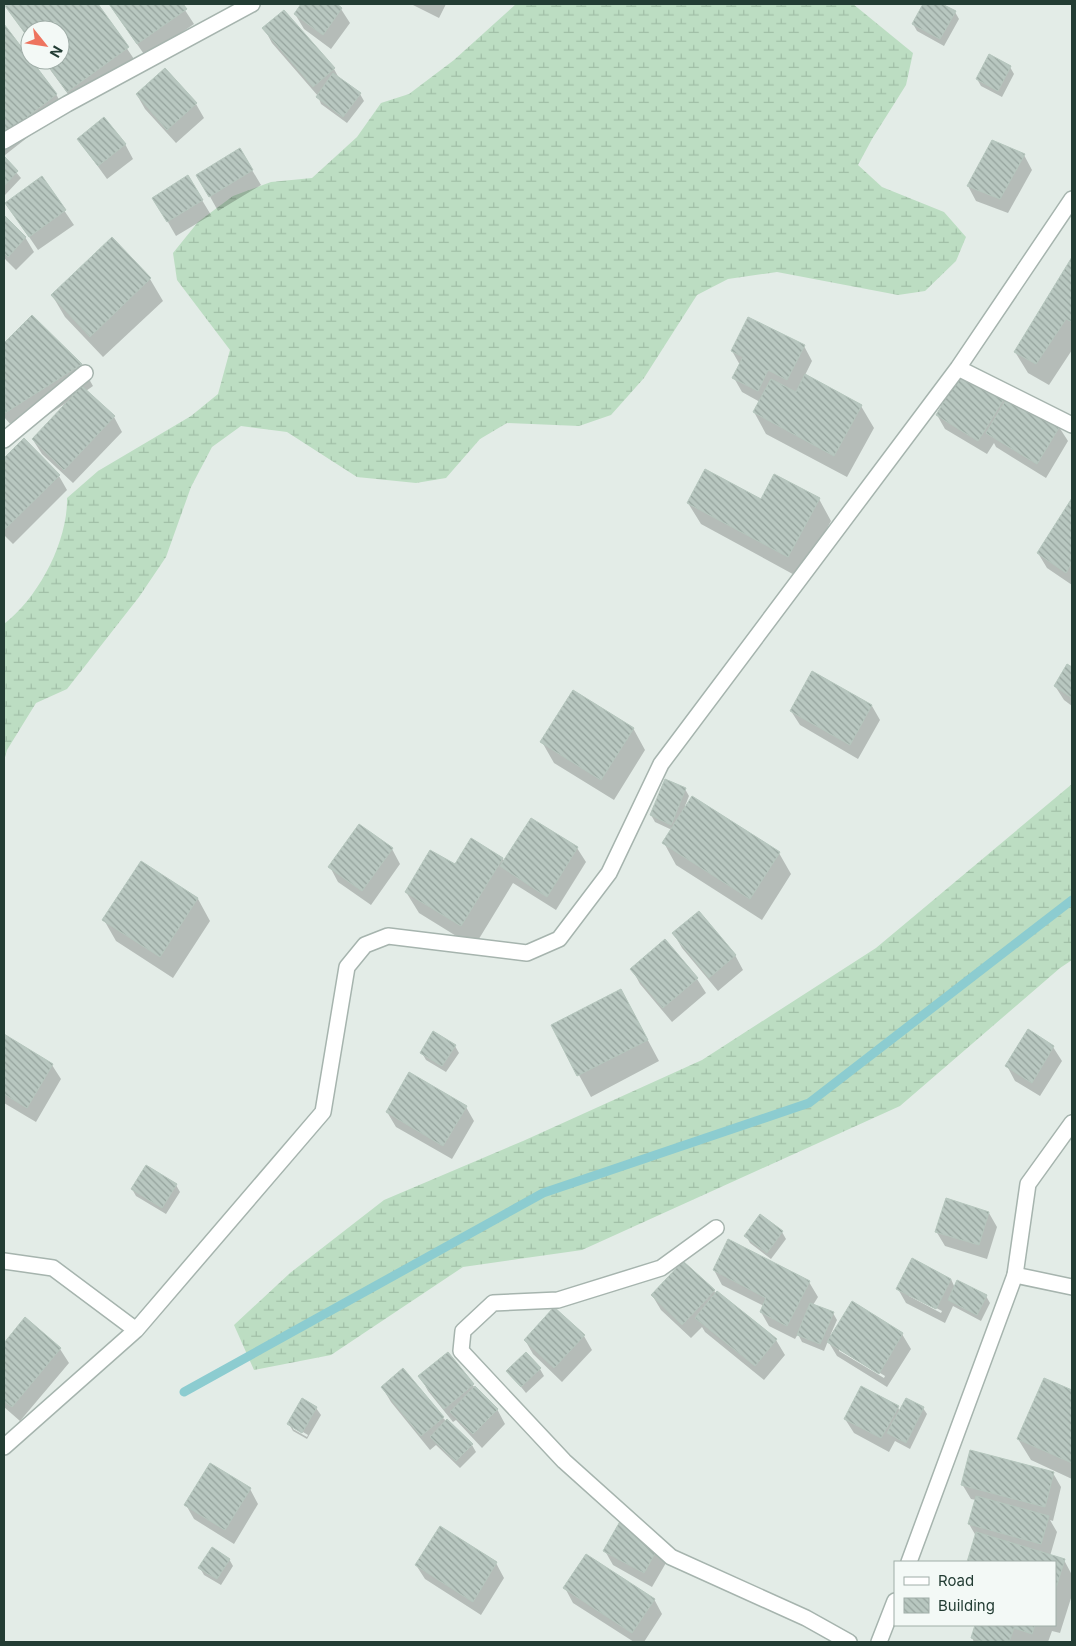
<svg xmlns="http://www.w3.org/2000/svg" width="1076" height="1646" font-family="Inter,sans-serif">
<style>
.wetland{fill:url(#wetland-marsh)}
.shadow{fill:#0003;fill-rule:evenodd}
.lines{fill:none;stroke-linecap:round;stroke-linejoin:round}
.stream{stroke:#8cccd0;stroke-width:9}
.building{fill:url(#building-back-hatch);stroke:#b5c6bd}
.lane-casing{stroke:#a6b4ae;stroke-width:18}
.street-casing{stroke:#a6b4ae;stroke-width:18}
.lane{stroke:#fff;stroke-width:15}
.street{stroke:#fff;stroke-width:15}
</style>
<defs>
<pattern id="wetland-marsh" width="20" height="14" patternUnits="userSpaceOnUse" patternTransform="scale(1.25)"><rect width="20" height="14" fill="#bcddc2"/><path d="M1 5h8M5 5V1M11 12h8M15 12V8" fill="none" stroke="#a1bfa7"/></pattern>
<pattern id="building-back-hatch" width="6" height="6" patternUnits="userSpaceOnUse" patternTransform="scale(1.25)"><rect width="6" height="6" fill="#b8c7c0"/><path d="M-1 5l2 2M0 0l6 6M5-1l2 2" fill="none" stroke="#95a39d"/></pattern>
</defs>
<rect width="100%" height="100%" fill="#e3ece7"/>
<path class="wetland" d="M516,4H853L913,53L906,85L872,139L858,165L882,187L944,212L966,237L956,261L925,291L898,295L777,272L728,279L697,295L644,378L611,415L579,426L507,423L480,439L446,478L416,483L357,477L287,432L241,426L212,447L191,487L166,557L139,597L67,689L36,703L7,750L4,761V624C38,598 68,542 67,498L98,471L191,416L218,394L230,350L177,280L173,253L198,222L233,196L271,182L312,178L357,137L381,103L409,94L454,60Z
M1072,784V960L1060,968L900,1106L582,1250L463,1267L331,1355L254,1370L234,1325L290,1273L384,1200L523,1141L702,1060L876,948Z"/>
<path class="shadow" d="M11,4H97L136,62L76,105L43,60H60V30H30V41L7,7Z
M109,4H181L194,24L146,57Z
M303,4H335L341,9L350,23L331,49L304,29L295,14Z
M411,4H446L439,18Z
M924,4H940L955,12L959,19L944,46L917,31L913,24Z
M4,26L56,94L64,109L5,155Z
M264,28L334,69L340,80L360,94L364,101L347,123L321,104L318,96L272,43Z
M1010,67L1014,74L1002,97L981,86L977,79Z
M137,95L196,104L204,118L176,143L145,109Z
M78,139L125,144L133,159L107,179Z
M240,150L261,185L218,211L198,175Z
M1024,155L1032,170L1008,213L976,201L968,186Z
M5,159L21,178L5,195L4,159Z
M188,177L211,215L176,236L154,198Z
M42,178L74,225L38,250L6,203Z
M4,217L25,237L34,252L16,270L4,258Z
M112,239L150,279L163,301L103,357L65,317L52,295Z
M1072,260V350L1049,385L1028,373L1015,352Z
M32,317L81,365L93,386L86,391L114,417L122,432L73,483L42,454L33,440L66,403L19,434L4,417V345Z
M804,346L812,361L805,375L861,406L874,428L847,477L766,434L754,412L760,402L742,392L734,378L740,365L732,351Z
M1004,398L1007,402L1059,427L1068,441L1046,478L996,447L994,443L987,454L945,429L937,415Z
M24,440L59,476L67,490L13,544L4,535V460Z
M819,499L831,521L800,578L701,524L688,503Z
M1072,501V585L1047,568L1038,553Z
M1068,666L1072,668V706L1064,700L1055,686Z
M872,706L880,720L858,759L800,725L791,711Z
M633,728L645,750L614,800L554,763L542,742Z
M685,789L689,796L685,806L779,853L791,874L762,920L676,865L664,843L672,830L655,822L651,815Z
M577,848L586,862L556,910L513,883L474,947L419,913L406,892L455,866L502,858L504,862Z
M392,849L400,864L371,905L338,882L330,867Z
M141,862L198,899L210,921L173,978L116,941L104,920Z
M674,934L735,955L743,970L718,991L682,948Z
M632,969L697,979L706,993L672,1022L640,984Z
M621,990L659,1061L591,1097L552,1026Z
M4,1037L52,1065L61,1079L36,1122L4,1103Z
M455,1046L459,1053L446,1072L426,1060L422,1053Z
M1053,1047L1062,1061L1040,1096L1015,1081L1007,1066Z
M466,1107L474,1121L452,1159L396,1127L387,1112Z
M176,1185L180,1192L166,1214L136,1196L132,1189Z
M989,1213L997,1227L987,1259L945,1246L936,1231Z
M782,1232L786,1239L771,1259L750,1243L746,1236Z
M714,1270L809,1282L818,1297L813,1305L833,1313L837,1320L830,1336L852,1303L902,1334L911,1349L887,1387L837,1356L828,1341L824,1351L802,1342L798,1334L795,1339L769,1326L761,1312L764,1306L722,1285ZM839,1348L885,1376L884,1378L839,1351Z
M951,1279L955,1288L986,1296L990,1303L981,1321L953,1306L945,1323L906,1303L898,1289ZM909,1294L942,1311L941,1313L909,1296Z
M714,1291L776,1340L785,1355L764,1380L705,1332L702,1327L691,1338L661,1310L652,1295Z
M26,1319L60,1349L69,1363L20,1421L4,1407V1345Z
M584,1336L592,1350L562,1382L533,1354L525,1340Z
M448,1354L475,1388L497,1409L505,1424L482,1448L456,1420L453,1422L428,1391L420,1376Z
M540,1369L544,1376L526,1393L508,1371Z
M1045,1379L1072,1392V1479L1031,1460L1018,1439Z
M382,1387L443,1418L472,1445L476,1452L460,1468L436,1445L430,1450L391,1402Z
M898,1407L900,1412L923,1408L927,1414L910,1449L895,1441L889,1452L854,1433L845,1419Z
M316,1408L321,1415L307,1439L293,1431L289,1424ZM293,1426L308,1435L307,1437L293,1429Z
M1053,1473L1061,1487L1053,1521L1050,1520L1057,1532L1050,1556L1064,1560L1072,1575V1595L1060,1633L1052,1631L1048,1642H974L972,1638L977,1625H1055V1562H968L976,1536L969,1524L976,1500L971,1499L962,1484Z
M250,1489L258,1504L234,1544L194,1519L186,1505Z
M622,1520L670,1556L652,1587L613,1565L605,1551Z
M229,1559L233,1566L221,1585L204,1575L200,1568Z
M496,1563L504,1578L481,1615L425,1579L416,1565Z
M565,1588L654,1599L662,1614L644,1642H634L573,1603Z"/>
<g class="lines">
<path class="stream" d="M184,1392L543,1193L809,1103L1072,900"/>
</g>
<path class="building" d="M9,4H98L129,47L67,92L44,60H60V30H30V40L5,6Z
M109,4H183L187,9L137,44Z
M301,4H337L342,8L323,35L294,14Z
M923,4H942L956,11L940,39L912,24Z
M284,10L335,68L313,87L262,28Z
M4,24L57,94L4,135Z
M989,54L1011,66L998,91L976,79Z
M165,68L197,103L167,130L136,94Z
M333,73L361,93L343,117L316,97Z
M104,117L126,144L98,166L77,139Z
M992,140L1025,154L1000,199L967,186Z
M240,148L253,170L209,197L196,175Z
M5,157L18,171L4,186V158Z
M188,175L203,200L167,222L152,198Z
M42,176L66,210L29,237L5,203Z
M4,215L26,237L8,257L4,253Z
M112,237L151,278L90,337L51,295Z
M1072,257V322L1066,319L1036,364L1014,352Z
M32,315L82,364L5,413L4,343Z
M748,317L805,345L787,380L768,370L758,391L732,378L743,357L731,351Z
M962,371L1005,397L978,441L936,415Z
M805,374L862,405L834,456L753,412L771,379L796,392Z
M82,386L115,416L64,470L32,439Z
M1009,395L1060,426L1037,464L986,433Z
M24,438L60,475L4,530V458Z
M705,469L761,499L774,474L820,498L788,557L687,503Z
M1072,498V562L1066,573L1037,553Z
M1067,664L1072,667V698L1054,686Z
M812,671L872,705L850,745L790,711Z
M573,690L634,728L601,780L540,742Z
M665,779L686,788L671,825L650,815Z
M692,796L780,852L750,899L662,843Z
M531,818L578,847L547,897L500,866Z
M359,824L393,848L362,891L328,867Z
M471,838L503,858L461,926L405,892L430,850L455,864Z
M141,861L198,898L160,957L102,920Z
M699,911L736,955L709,978L672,933Z
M665,939L698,978L663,1008L630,969Z
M621,989L648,1040L577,1076L551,1025Z
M1028,1029L1054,1046L1032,1083L1005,1066Z
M433,1031L456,1045L442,1066L420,1053Z
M4,1034L53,1064L27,1108L4,1094Z
M409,1072L467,1106L443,1146L386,1112Z
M146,1165L177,1184L162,1208L131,1189Z
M946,1198L989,1212L979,1245L935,1232Z
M760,1214L783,1231L767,1253L744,1236Z
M728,1239L810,1281L787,1326L760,1312L766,1298L713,1270Z
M912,1258L951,1279L936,1309L896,1289Z
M683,1261L715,1290L682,1325L651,1295Z
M957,1280L987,1295L977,1315L948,1300Z
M717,1291L777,1339L755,1366L695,1318Z
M852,1301L903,1333L879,1374L827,1342Z
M810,1303L834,1312L820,1344L797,1335Z
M554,1307L585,1335L554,1368L524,1340Z
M25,1317L61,1348L12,1407L4,1401V1343Z
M448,1352L474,1384L444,1409L418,1376Z
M526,1352L541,1368L521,1387L506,1371Z
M403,1368L444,1417L421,1436L381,1387Z
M1044,1378L1072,1390V1463L1017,1439Z
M475,1386L498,1409L473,1434L450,1412Z
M861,1386L899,1406L881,1438L844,1419Z
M302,1398L317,1407L302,1433L287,1424Z
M906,1398L924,1407L906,1443L887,1433Z
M447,1419L473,1444L456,1461L430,1437Z
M970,1450L1054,1472L1045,1507L961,1485Z
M210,1463L251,1488L225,1530L184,1505Z
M976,1496L1049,1516L1041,1544L968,1524Z
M622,1518L662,1541L644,1573L603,1551Z
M440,1526L497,1562L473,1602L415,1565Z
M976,1532L1065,1559L1055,1591V1562H967Z
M212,1547L230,1559L217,1579L198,1568Z
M586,1554L655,1599L632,1633L563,1588Z
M975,1625H1035L1032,1634L1014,1628L1009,1642H984L971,1638Z"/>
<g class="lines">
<g class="lane-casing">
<path id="lane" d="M1015,1275L1072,1287"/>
</g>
<g class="street-casing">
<path id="street" d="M4,141L67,104L252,4
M958,368L1072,425
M4,440L85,373
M716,1228L661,1268L558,1300L493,1303L463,1331L461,1351L564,1461L671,1557L806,1618L849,1642
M4,1261L53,1268L136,1330L323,1112L347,967L365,945L388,936L527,953L559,939L609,873L661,764L958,368L1072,199
M4,1447L136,1330
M909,1562L1015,1275L1028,1184L1072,1123
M879,1642L895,1601"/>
</g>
<use href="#lane" class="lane"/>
<use href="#street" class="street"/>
</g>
<rect width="1076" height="1646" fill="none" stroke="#233d34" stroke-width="10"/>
<rect x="894" y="1561" width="162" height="65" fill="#f3f9f6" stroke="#a0aea8"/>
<rect x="904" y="1577" width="25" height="8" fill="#ffffff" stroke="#a0aea8"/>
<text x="938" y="1586" font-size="15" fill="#233d34">Road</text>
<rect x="904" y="1598" width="25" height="15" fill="url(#building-back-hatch)" stroke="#a0aea8"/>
<text x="938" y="1611" font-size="15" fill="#233d34">Building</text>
<g transform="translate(45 45) rotate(120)"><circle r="24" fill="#f3f9f6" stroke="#a0aea8"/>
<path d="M0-4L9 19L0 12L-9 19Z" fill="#ee745f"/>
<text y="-8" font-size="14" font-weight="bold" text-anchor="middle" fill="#233d34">N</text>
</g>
</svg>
